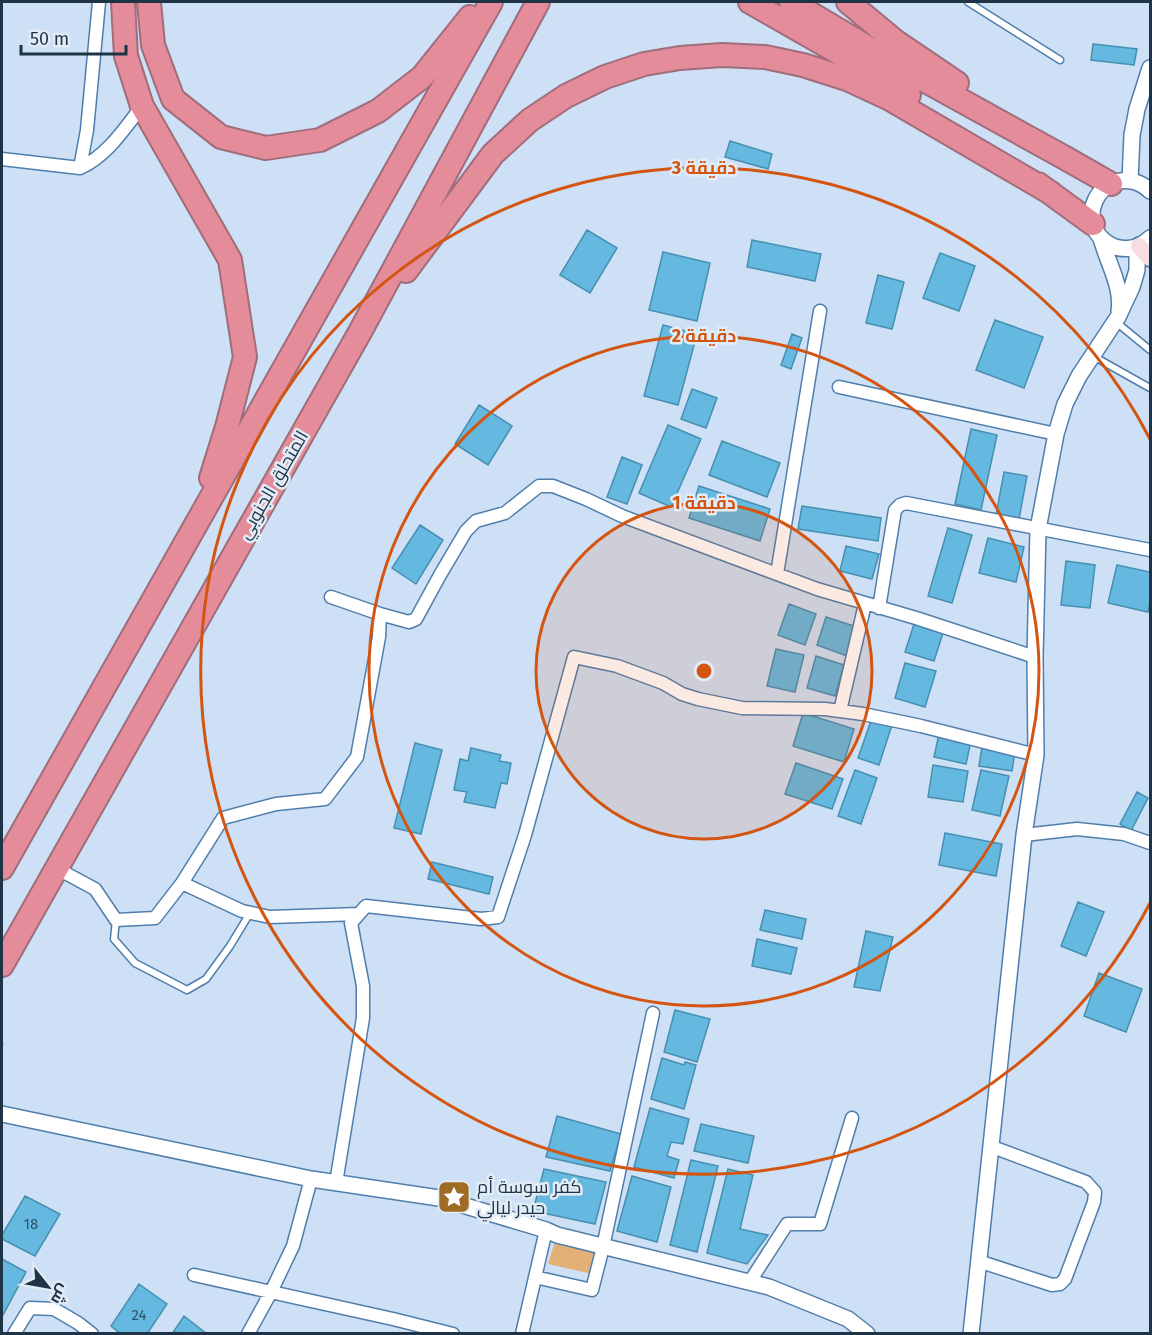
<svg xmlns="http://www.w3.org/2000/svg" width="1152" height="1335" font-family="'Fira Sans',Cairo,sans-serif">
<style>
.green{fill:#e3b178}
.building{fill:#65b8df;stroke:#478fb0;stroke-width:1.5}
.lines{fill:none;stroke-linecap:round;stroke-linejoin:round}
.service-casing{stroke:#507eac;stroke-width:9}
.minor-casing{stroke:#507eac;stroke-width:15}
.tertiary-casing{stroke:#507eac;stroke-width:18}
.secondary-casing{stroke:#507eac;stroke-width:20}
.motorway-casing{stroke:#9f6d7c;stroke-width:26}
.path{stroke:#788ca0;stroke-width:2;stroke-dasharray:3 3;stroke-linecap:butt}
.service{stroke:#fff;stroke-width:6}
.minor{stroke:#fff;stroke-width:12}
.tertiary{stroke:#fff;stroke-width:15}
.secondary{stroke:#f7dce0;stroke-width:16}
.motorway{stroke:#e48c99;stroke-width:22}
.ring{fill:none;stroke:#d45512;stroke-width:3}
.labels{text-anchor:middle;stroke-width:5;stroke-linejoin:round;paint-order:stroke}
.number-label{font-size:15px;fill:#30546c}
.street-label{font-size:18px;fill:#1f3346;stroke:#e2ecf6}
.poi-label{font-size:18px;fill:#1f3346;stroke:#e2ecf6;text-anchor:start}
.centre{fill:#d45512;stroke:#e2ecf6;stroke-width:3}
.ring-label{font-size:18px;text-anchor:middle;font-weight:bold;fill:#d45512;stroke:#e2ecf6;stroke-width:5;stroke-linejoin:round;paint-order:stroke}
</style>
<rect width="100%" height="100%" fill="#cde0f5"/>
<path class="green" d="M557,1235L597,1245L592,1274L548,1264Z"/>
<path class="building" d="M1093,44L1137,49L1134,65L1091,60Z
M730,141L772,154L768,169L725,157Z
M587,230L617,248L590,293L560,275Z
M752,240L821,254L815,281L747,267Z
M663,252L710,263L697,321L649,310Z
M940,253L975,266L959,311L923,298Z
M878,275L904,282L892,329L866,323Z
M995,320L1043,337L1024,388L976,370Z
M663,325L697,334L678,405L644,396Z
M792,334L802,338L791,369L781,365Z
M692,389L717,398L706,428L681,419Z
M479,405L512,426L488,465L455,444Z
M668,425L701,439L671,507L639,493Z
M971,429L997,435L981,510L955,504Z
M722,441L780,463L767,497L709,475Z
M622,457L642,465L627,504L607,497Z
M1004,472L1027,476L1019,519L996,515Z
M699,486L770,509L760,541L689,518Z
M802,506L881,518L878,541L798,529Z
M420,525L443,540L416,584L392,568Z
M948,528L972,535L952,603L928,596Z
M988,538L1024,547L1016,582L979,573Z
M846,546L879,554L872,579L840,571Z
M1066,561L1095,565L1090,608L1061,605Z
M1117,565L1150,572V601L1148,612L1108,603Z
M789,604L816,614L805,645L778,635Z
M826,617L857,627L847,656L817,645Z
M914,624L943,633L934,661L905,652Z
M776,649L804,655L795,692L767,686Z
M816,656L844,665L835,696L807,688Z
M905,663L936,671L925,707L895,698Z
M803,713L854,729L844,762L793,746Z
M872,718L892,725L879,765L858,758Z
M939,734L971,741L966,764L934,757Z
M415,743L442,750L421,834L394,828Z
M982,746L1015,751L1012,771L979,766Z
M471,748L501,755L499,761L511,763L507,784L501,783L495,808L464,802L467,792L454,790L460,759L468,761Z
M796,763L843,779L832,809L785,794Z
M933,765L968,771L963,802L928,797Z
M855,770L877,778L861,824L838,816Z
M981,770L1009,776L1000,816L972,810Z
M1137,792L1148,798L1131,831L1120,824Z
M945,833L1002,844L996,876L939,865Z
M432,862L493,877L489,894L428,879Z
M1078,902L1104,912L1086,956L1061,946Z
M765,910L806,919L802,939L760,930Z
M866,931L893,937L880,991L854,987Z
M757,939L797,948L791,974L752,966Z
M1099,973L1142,989L1126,1032L1084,1016Z
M675,1010L710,1019L697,1062L664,1052Z
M662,1058L684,1065L685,1062L696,1065L684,1109L651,1099Z
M650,1108L689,1119L683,1144L671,1142L667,1156L679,1160L674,1178L634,1167Z
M557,1116L621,1134L610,1171L546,1157Z
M701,1124L754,1136L748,1163L694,1151Z
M691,1160L718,1166L697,1252L670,1245Z
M544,1169L606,1182L595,1224L533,1211Z
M728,1169L753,1175L740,1229L768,1235L747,1264L707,1253Z
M632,1176L671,1187L657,1242L617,1231Z
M25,1196L60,1214L35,1256L2,1239V1235Z
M2,1259L26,1272L3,1315H2Z
M139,1284L167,1304L147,1334H121L111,1326Z
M184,1316L207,1334H172Z"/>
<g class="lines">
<g class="service-casing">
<path id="service" d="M968,2L1060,60
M1116,322L1150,350
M1093,356L1150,388
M116,920L114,939L135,963L187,990L206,979L230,946L250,913"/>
</g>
<g class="minor-casing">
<path id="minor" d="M2,159L80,168C107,156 125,128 142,106
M80,168L87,130L99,2
M839,387L1056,434
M777,574L820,311
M879,608L895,510L900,505L906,503L1150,550
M380,614L409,622L416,619L440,575L466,531L476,521L505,513L539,486H553L586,499L622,516L817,589L916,618L1035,657
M840,711L865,604
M1024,835L1077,829L1124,834L1150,843
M56,868L95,889L116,920L155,918L182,883L223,818L276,804L325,799L357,757L379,637L380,614L331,597
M182,883L242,911L270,917L359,914
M336,1183L363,1018V986L351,923L366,906L481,919L498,917L525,835L574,657L617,666L663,683L682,694L698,699L742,708L825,709L863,714L921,726L1036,755
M978,1261L1052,1285L1060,1284L1065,1279L1094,1202L1095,1192L1086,1182L990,1146
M194,1275L393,1319L453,1334
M535,1277L592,1290L603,1247L653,1013
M749,1283L787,1224H820L852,1118
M14,1334L30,1308L54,1309L78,1323L92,1334
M248,1334L271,1292L293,1246L311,1179
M522,1334L546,1230"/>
</g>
<g class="tertiary-casing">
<path id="tertiary" d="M1130,181L1132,135L1137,109L1150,68
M1150,191C1141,182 1128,178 1116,182C1106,185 1099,192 1095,201C1080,236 1123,265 1150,238
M1101,238C1107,262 1123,287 1119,311
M2,1114L311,1179L439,1198L546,1230L557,1235L769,1287L848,1319L867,1334
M971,1334L1024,835L1036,755L1035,657L1038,529L1056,434L1065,404L1079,376L1118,317L1132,287L1137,270V247"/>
</g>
<g class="secondary-casing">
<path id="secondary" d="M1139,246L1150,258"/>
</g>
<g class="motorway-casing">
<path id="motorway" d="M123,2L126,56L142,106L230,260L245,357L227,427L211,478
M149,2L153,45L173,99L221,137L266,148L320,140L378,111L422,77L470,17
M750,2L895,85L909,95
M791,2L906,70L1067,159L1111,184
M848,2L895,41L957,83
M1038,184L1093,224
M406,271L493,154L530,120L566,96L605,77L644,64L680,58L722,55L765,57L803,65L847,79L890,99L1051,193
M2,868L491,2
M2,965L360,332L538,2"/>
</g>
<path class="path" d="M2,1045L3,1043"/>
<use href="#service" class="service"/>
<use href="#minor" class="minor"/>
<use href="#tertiary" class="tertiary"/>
<use href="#secondary" class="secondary"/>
<use href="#motorway" class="motorway"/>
</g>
<circle cx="704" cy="671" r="168" fill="#d45512" fill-opacity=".12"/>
<g class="ring">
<circle cx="704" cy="671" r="168"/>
<circle cx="704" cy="671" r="335"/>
<path d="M1150 903A503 503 0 1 1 1150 439"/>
</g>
<defs>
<g id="sight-square" transform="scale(1.725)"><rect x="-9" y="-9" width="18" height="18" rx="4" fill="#a06b24" stroke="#e2ecf6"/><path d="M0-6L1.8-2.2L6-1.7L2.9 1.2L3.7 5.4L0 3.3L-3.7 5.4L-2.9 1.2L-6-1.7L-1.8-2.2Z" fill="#fff"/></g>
</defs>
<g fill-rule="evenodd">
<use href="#sight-square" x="454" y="1197"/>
</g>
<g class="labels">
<g class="number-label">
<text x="31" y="1229">18</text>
<text x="139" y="1320">24</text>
</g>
<g class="street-label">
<text transform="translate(273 485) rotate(-60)" y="6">المتحلق الجنوبي</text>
</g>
<g class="poi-label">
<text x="477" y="1193">كفر سوسة أم<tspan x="477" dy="21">حيدر ليالي</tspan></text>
</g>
</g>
<circle cx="704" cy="671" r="9" class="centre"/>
<g class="ring-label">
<text x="704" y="174">3 دقيقة</text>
<text x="704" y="342">2 دقيقة</text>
<text x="704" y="509">1 دقيقة</text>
</g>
<rect width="1152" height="1335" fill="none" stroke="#1f3346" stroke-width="6"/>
<g transform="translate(48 1287) rotate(121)" stroke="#e2ecf6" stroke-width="4.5" paint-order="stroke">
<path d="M0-4.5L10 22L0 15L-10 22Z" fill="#1f3346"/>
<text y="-9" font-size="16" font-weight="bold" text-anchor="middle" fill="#1f3346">ش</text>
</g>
<path d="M21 45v9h105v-9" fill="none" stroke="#1f3346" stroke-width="3"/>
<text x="30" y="45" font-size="18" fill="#1f3346" stroke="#e2ecf6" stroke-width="4.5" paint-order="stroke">50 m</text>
</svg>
